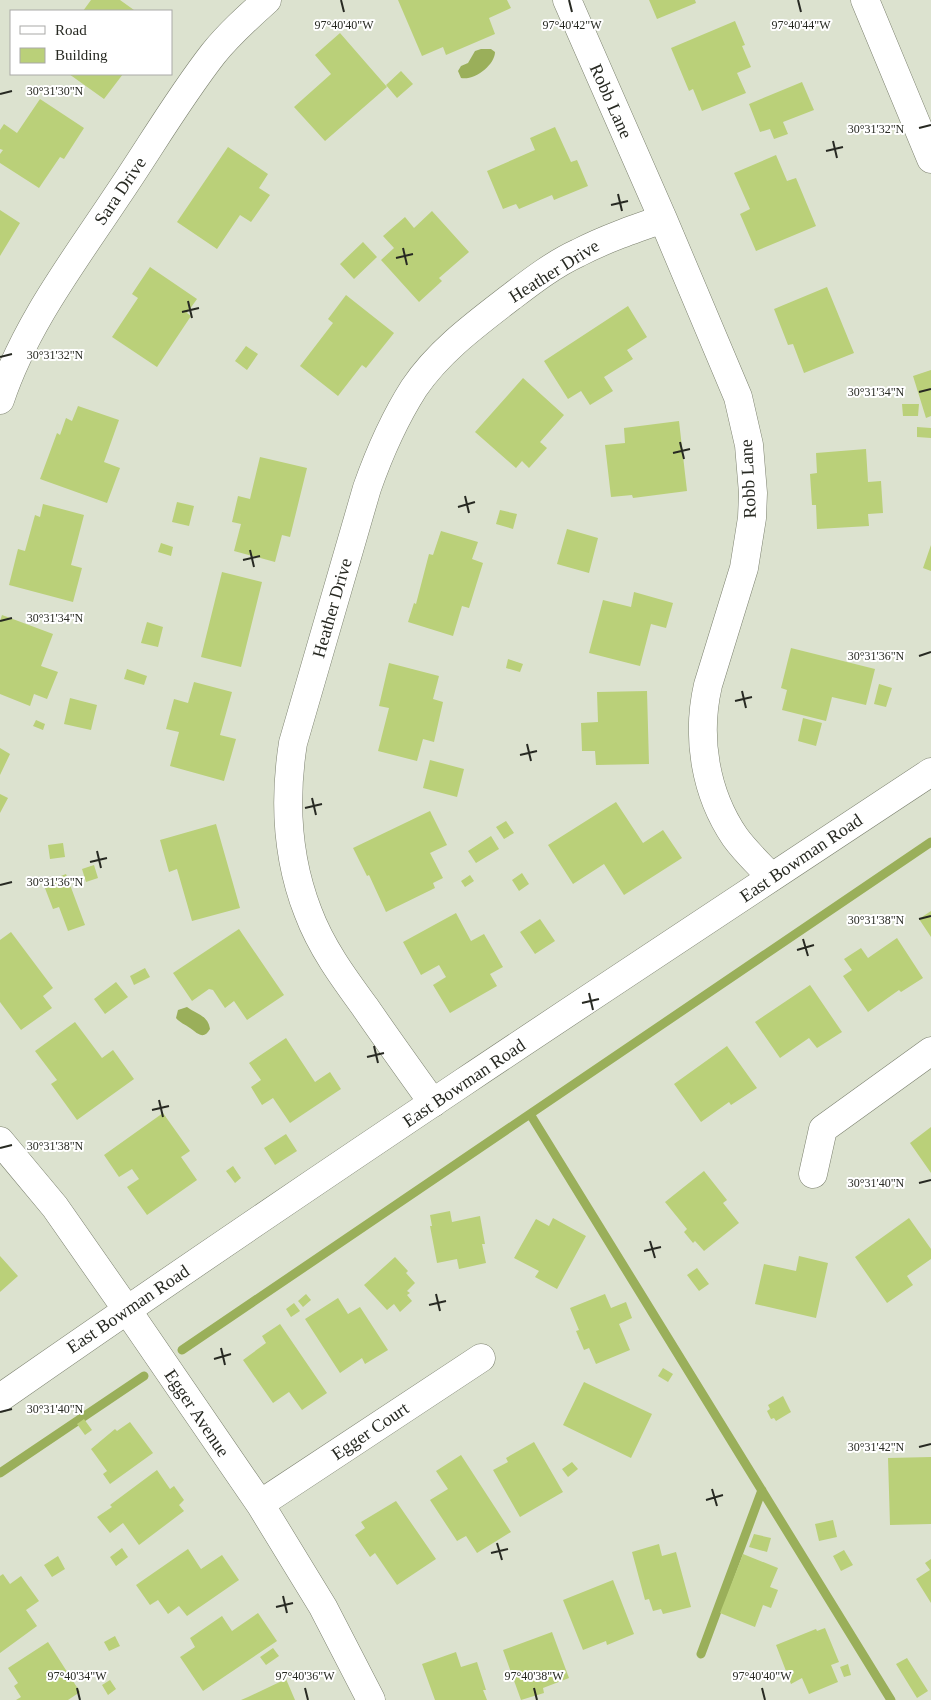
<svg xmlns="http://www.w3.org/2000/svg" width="931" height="1700" font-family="'Times New Roman',serif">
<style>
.water{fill:#9aaf5a}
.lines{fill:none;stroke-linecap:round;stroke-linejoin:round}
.stream{stroke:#9aaf5a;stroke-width:9}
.building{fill:#bad079}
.street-casing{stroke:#7c816f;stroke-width:29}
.secondary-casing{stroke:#7c816f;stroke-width:29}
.street{stroke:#fff;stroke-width:28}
.secondary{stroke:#fff;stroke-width:28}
.ticks{fill:none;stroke:#272922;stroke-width:2}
.labels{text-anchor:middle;stroke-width:4;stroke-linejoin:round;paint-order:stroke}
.street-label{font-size:18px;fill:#272922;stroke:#fff}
.ticks-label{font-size:12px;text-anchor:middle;fill:#272922;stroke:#fff;stroke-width:4;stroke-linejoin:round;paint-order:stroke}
</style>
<rect width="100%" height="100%" fill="#dce2cf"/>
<path class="water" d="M481,49H491L495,52C495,65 474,81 461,78L458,71L461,66L468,63L475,51Z
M187,1007C196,1014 208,1015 210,1029C204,1040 198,1034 190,1028C185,1024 180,1023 176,1018L178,1010Z"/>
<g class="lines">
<path class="stream" d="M530,1114L891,1700
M182,1350L931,842
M0,1473L144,1376
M701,1654L762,1490"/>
</g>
<path class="building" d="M91,0H120L134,10L133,11H83Z
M398,0H507L511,8L489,18L495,34L446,55L443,47L422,56Z
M649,0H695L696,3L657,19Z
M735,21L745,45L742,46L751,67L737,73L746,93L702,111L693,89L689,91L671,48Z
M340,33L387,87L325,141L294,107L331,74L315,55Z
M401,71L413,84L397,98L386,85Z
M69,74H123L104,99Z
M802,82L814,110L783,122L788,134L774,139L770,129L760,132L749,104Z
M40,99L84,128L64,159L60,157L39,188L0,163V154L3,150L0,149V130L4,124L17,133Z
M555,127L571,162L577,160L588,186L554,200L552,195L519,209L516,204L503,209L487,171L535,150L530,138Z
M228,147L268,174L259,188L270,195L251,222L240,215L217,249L177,222Z
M776,155L787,181L796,178L816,226L756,251L740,214L750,209L734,173Z
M0,210L20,223L0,256Z
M432,211L469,252L439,278L442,281L419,302L381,260L394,248L383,236L405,217L414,228Z
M363,242L377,257L354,279L340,264Z
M150,267L197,299L187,313L191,316L157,367L112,337L138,298L132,294Z
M827,287L854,353L804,373L793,344L788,345L774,309Z
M346,295L394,333L366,368L362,365L338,396L300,366L333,323L328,319Z
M628,306L647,337L627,350L633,359L604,377L613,391L590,405L581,391L568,399L544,361Z
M246,346L258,354L247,370L235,361Z
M931,370V416L926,418L913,376Z
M523,378L564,415L540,442L547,448L529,468L522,461L516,468L475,432Z
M902,404H919L918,416H903Z
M78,406L119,420L104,462L120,468L107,503L40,479L57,433L60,435L66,418L72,421Z
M679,421L687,491L633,498L632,495L611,497L605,445L625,443L624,428Z
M917,427L931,428V438L917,437Z
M866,449L868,482L881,481L883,513L868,514L869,526L817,529L816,505H812L810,474L817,473L816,453Z
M260,457L307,468L290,537L282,535L275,562L234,551L241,524L232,522L238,496L250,499Z
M177,502L194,506L189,526L172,522Z
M43,504L84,515L71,565L82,568L73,602L9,585L18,549L25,551L35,515L40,517Z
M500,510L517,514L513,529L496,524Z
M567,529L598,538L589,573L557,564Z
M441,531L478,542L472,559L483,563L469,608L462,606L453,636L408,622L414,603L416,604L429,554L433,555Z
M161,543L173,547L171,556L158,552Z
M931,545V571L923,568Z
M222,572L262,582L241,667L201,657Z
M634,592L673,603L666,628L651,624L640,666L589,653L603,600L631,607Z
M2,615L53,634L41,666L58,672L47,699L34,694L30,706L0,694V621Z
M147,622L163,627L158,647L141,643Z
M791,648L875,669L866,705L832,697L826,721L782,710L787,690L781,688Z
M508,659L523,664L520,672L506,668Z
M389,663L439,676L433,699L443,702L434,742L423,739L417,761L378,751L389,708L379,706Z
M127,669L147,676L144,685L124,679Z
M194,682L232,692L220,735L236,739L224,781L170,766L179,732L166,729L174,699L188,703Z
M879,684L892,688L886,707L874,704Z
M647,691L649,764L596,765L595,751H582L581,723L598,722L597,692Z
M70,698L97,705L91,730L64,724Z
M803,718L822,723L816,746L798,741Z
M36,720L45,724L43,730L33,726Z
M0,748L10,754L0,775Z
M430,760L464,769L457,797L423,788Z
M0,794L8,798L0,813Z
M616,802L643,843L663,830L682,858L624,895L604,864L573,884L548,845Z
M430,811L447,845L430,853L443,878L433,883L435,888L386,912L369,875L367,876L353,848Z
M506,821L514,833L504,839L496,827Z
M216,824L240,908L192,921L177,869L169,872L160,840Z
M491,836L499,849L476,863L468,851Z
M63,843L65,857L50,859L48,845Z
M94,865L98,878L86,882L82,869Z
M522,873L529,884L519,891L512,880Z
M66,874L85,925L68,931L59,907L53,909L43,883Z
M470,875L474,881L465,887L461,881Z
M931,911V937L919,919Z
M456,913L471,941L484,934L503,967L490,974L497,986L450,1013L433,985L446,977L439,965L421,975L403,942Z
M540,919L555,941L535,954L520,932Z
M239,929L284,995L247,1020L234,1001L225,1008L213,990L209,989L192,1001L173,973Z
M11,932L53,988L43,996L52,1008L21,1030L0,1002V940Z
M897,938L923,978L901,992L899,990L868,1012L843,976L852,970L844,959L861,948L868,958Z
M145,968L150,977L134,985L130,976Z
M116,982L128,997L105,1014L94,999Z
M810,985L842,1032L817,1048L809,1038L780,1058L755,1022Z
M75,1022L102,1058L113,1050L134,1079L77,1120L51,1084L57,1080L35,1051Z
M286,1038L315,1082L330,1072L341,1089L290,1123L273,1098L262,1105L251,1087L261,1080L249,1063Z
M727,1046L757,1088L731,1105L729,1102L701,1122L674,1084Z
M163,1113L190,1151L181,1157L197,1180L147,1215L127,1187L139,1179L132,1169L119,1177L104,1155Z
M931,1127V1173L910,1143Z
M286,1134L297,1151L275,1165L264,1148Z
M233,1166L241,1178L235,1183L226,1171Z
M704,1171L727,1200L723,1203L739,1223L704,1251L695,1241L693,1243L684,1232L687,1229L665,1202Z
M450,1211L452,1222L480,1216L485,1244H482L486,1263L459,1269L457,1259L437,1263L430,1226H432L430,1215Z
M553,1218L586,1236L557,1289L535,1277L539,1271L514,1258L536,1219L549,1226Z
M909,1218L931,1249V1259L907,1276L913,1285L887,1303L855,1257Z
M0,1256L18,1276L0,1292Z
M799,1256L828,1263L816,1318L755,1304L764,1264L796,1271Z
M395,1257L408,1271L406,1273L415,1283L407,1291L410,1293L407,1295L412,1301L400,1312L394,1304L387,1310L364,1285Z
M697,1268L709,1284L699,1291L687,1275Z
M306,1294L311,1300L303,1307L298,1301Z
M605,1294L611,1308L626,1302L632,1318L619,1324L630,1350L596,1364L589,1348L584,1350L576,1331L579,1330L570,1308Z
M338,1298L348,1314L360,1307L388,1350L365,1364L362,1358L340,1373L305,1319Z
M294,1303L300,1311L291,1317L286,1309Z
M280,1324L327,1393L302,1410L289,1392L273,1403L243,1360L266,1343L262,1336Z
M663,1368L673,1374L668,1382L658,1376Z
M584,1382L652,1414L631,1458L563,1425Z
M783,1396L791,1412L776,1421L774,1418L771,1419L767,1411L770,1409L768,1405Z
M84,1419L92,1430L85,1435L77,1424Z
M130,1422L153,1453L110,1484L103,1474L107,1471L91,1449L115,1429L117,1431Z
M534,1442L563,1492L520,1517L493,1470L508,1462L506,1458Z
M461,1455L511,1532L477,1553L466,1536L457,1541L430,1500L448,1489L436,1471Z
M931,1457V1524L890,1525L888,1458Z
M572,1462L578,1469L568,1477L562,1469Z
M157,1470L170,1489L174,1486L184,1500L179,1505L184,1511L139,1545L123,1523L110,1533L97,1517L112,1507L110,1505Z
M396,1501L436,1559L397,1585L375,1553L370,1557L355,1535L365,1528L361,1522Z
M833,1520L837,1537L819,1541L815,1524Z
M754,1534L771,1538L767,1552L749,1547Z
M659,1544L662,1556L676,1552L691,1607L663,1614L661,1609L653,1611L649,1599L645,1600L632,1552Z
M122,1548L128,1557L116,1566L110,1557Z
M188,1549L201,1569L222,1555L239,1580L187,1616L179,1606L168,1614L158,1600L150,1605L136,1585Z
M844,1550L853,1565L841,1571L833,1556Z
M743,1554L778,1568L770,1587L778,1590L771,1608L763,1605L755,1627L720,1613Z
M58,1556L65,1569L52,1577L44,1565Z
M931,1559V1603L916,1579L930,1570L925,1563Z
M3,1574L10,1584L21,1576L39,1601L26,1610L37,1626L0,1653V1576Z
M613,1580L634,1634L607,1645L606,1641L583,1650L563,1600Z
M258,1613L277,1641L203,1691L180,1657L195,1647L190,1638L222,1616L232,1631Z
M825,1628L839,1662L831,1665L838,1682L809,1694L802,1678L791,1684L776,1645L816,1629L817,1631Z
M552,1632L569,1678L543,1688L544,1693L521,1700L503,1650Z
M115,1636L120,1646L109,1651L104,1642Z
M48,1642L80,1692L68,1700H16L21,1697L14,1686L18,1683L8,1668Z
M273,1648L279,1656L266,1665L260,1657Z
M456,1652L461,1667L477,1662L486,1690H483L487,1700H435L422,1664Z
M907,1658L928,1691L917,1698L896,1664Z
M848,1664L851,1675L844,1677L840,1667Z
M286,1679L295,1700H241L248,1697Z
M110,1680L116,1689L108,1695L102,1685Z"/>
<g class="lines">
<g class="street-casing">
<path id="street" d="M567,0L663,219L738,397L749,445L753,493L752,518L744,568L708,685C696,737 705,793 735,837C745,851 759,864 771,877
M865,0L931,159
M0,400C25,325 74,261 117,196C149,149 178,99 213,54C229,34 248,17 267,0
M433,1103C410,1071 387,1039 365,1007C343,977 321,947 308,912C287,858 284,800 293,743L367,488C380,451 393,421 414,388C439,351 476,324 511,297C532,281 554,264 578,253C605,239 634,229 663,219
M813,1174L823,1129L931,1051
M127,1310L260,1504L323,1607L371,1700
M260,1504L481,1358"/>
</g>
<g class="secondary-casing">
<path id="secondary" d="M0,1141L55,1207L127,1310
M0,1398C307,1184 619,978 931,772"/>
</g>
<use href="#street" class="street"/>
<use href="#secondary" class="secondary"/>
</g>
<path class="ticks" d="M341,0L344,12M569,0L572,12M798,0L801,12M0,94L12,91M919,128L931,125M833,141L837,158M826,151L843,147M618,194L622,211M611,205L628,201M403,248L407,265M396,258L413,254M188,301L192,318M182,312L199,308M0,357L12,354M919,392L931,389M680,442L684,459M673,453L690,449M465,496L469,513M458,507L475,502M250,550L254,567M243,560L260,556M0,621L12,618M919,656L931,652M742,691L746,708M735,701L752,697M527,744L531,761M520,755L537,751M312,798L316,815M305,808L322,804M97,851L101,868M90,862L107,858M0,885L12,882M919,919L931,916M803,939L808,956M797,950L814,945M589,993L593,1010M582,1003L599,999M374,1046L378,1063M367,1057L384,1053M159,1100L163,1117M152,1110L169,1106M0,1148L12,1145M919,1183L931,1180M650,1241L655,1258M644,1251L661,1247M436,1294L440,1311M429,1305L446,1301M221,1348L225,1365M214,1359L231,1354M0,1412L12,1409M919,1447L931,1444M712,1489L717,1506M706,1500L723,1495M497,1543L502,1560M491,1553L508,1549M283,1596L287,1613M276,1607L293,1603M77,1688L80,1700M305,1688L308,1700M534,1688L537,1700M762,1688L765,1700"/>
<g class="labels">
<g class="street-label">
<text transform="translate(611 101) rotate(66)" y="6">Robb Lane</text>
<text transform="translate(120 191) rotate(-56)" y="6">Sara Drive</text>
<text transform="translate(554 271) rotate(-32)" y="6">Heather Drive</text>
<text transform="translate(748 479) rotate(-93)" y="6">Robb Lane</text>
<text transform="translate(332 608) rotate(-74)" y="6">Heather Drive</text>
<text transform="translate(801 858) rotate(-34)" y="6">East Bowman Road</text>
<text transform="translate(464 1083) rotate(-34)" y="6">East Bowman Road</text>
<text transform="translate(128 1309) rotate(-34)" y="6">East Bowman Road</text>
<text transform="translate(197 1413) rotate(56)" y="6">Egger Avenue</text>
<text transform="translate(370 1431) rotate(-34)" y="6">Egger Court</text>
</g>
</g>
<g class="ticks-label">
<text x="344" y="29">97°40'40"W</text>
<text x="572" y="29">97°40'42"W</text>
<text x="801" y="29">97°40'44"W</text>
<text x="55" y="95">30°31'30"N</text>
<text x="876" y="133">30°31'32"N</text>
<text x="55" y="359">30°31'32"N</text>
<text x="876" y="396">30°31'34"N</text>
<text x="55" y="622">30°31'34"N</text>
<text x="876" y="660">30°31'36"N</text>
<text x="55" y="886">30°31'36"N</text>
<text x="876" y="924">30°31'38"N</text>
<text x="55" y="1150">30°31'38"N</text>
<text x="876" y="1187">30°31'40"N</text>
<text x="55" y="1413">30°31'40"N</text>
<text x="876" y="1451">30°31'42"N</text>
<text x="77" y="1680">97°40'34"W</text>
<text x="305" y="1680">97°40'36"W</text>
<text x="534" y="1680">97°40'38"W</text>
<text x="762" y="1680">97°40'40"W</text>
</g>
<rect x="10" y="10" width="162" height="65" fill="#ffffff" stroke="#a9a9a7"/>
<rect x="20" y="26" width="25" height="8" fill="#ffffff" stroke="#a9a9a7"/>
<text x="55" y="35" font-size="15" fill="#272922">Road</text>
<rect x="20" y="48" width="25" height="15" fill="#bad079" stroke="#a9a9a7"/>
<text x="55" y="60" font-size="15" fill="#272922">Building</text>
</svg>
